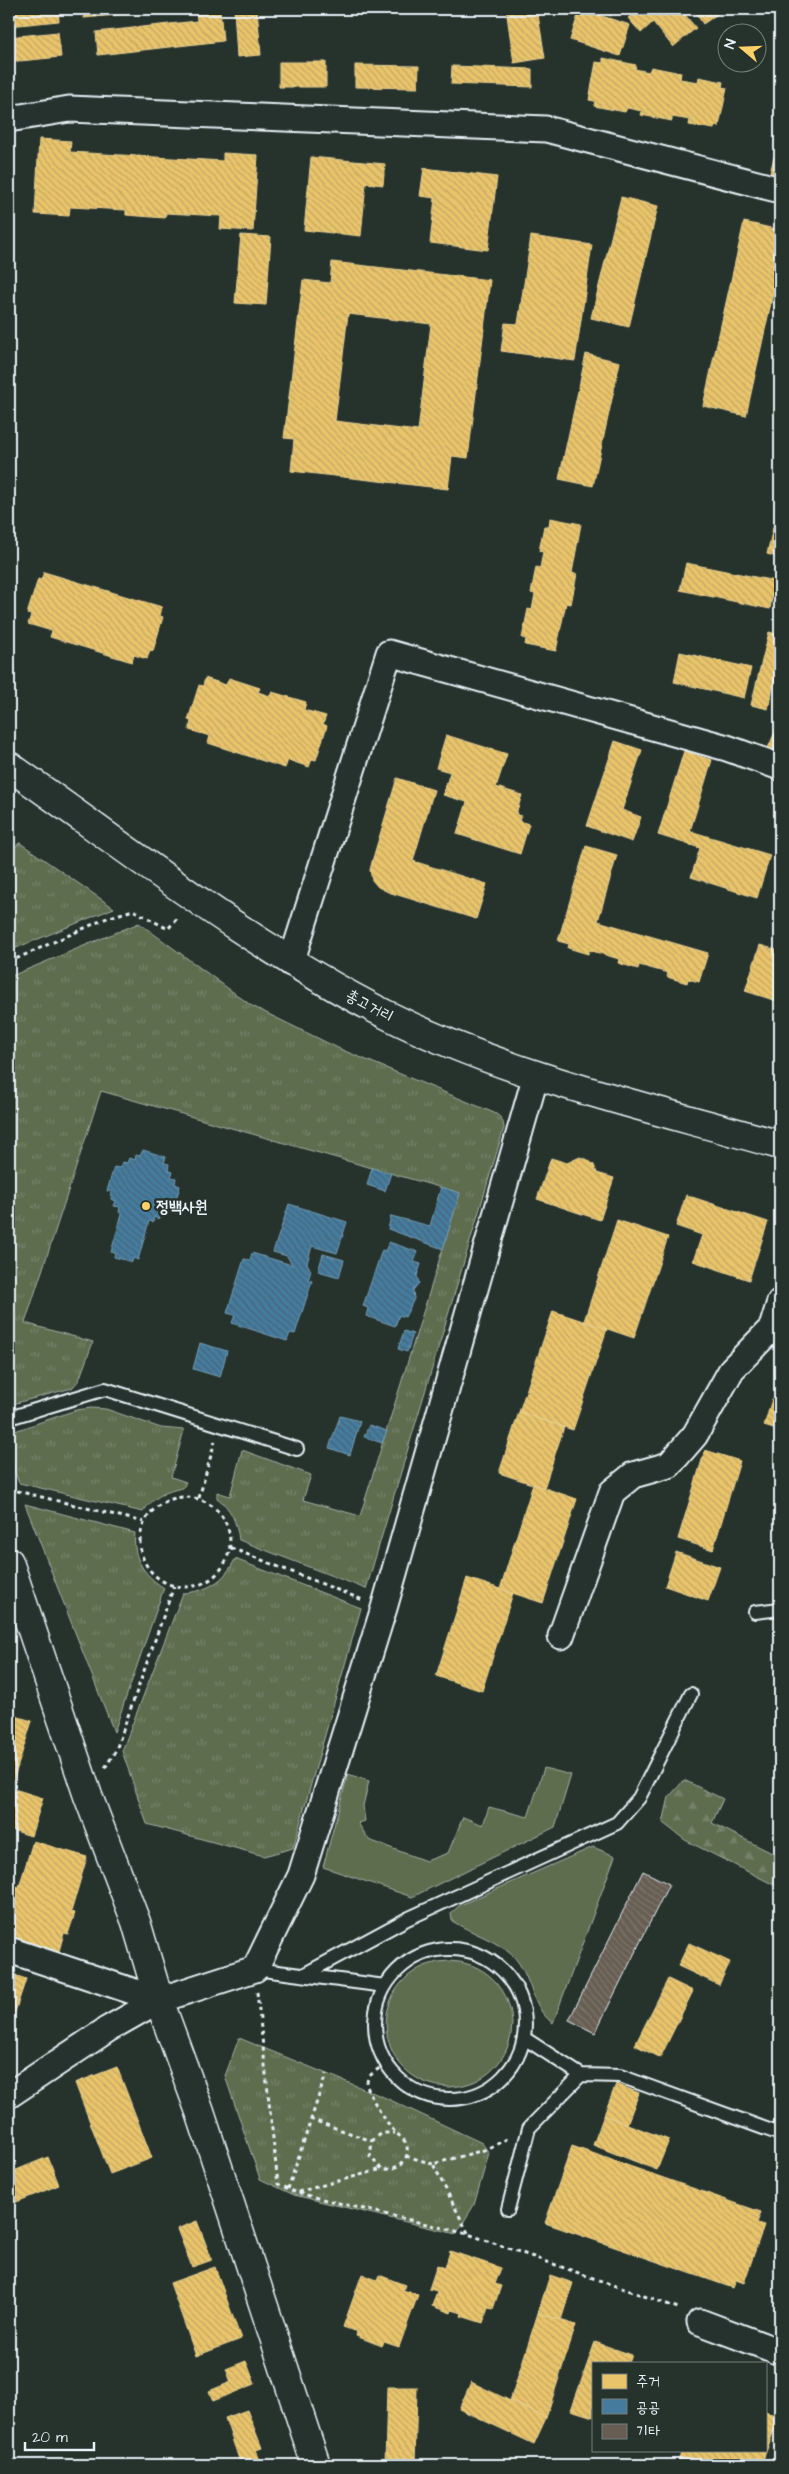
<svg xmlns="http://www.w3.org/2000/svg" width="789" height="2474" font-family="'Architects Daughter','Poor Story',sans-serif">
<style>
.green{fill:#5e6d4f;stroke:#a3afa4}
.forest{fill:url(#forest-firs);stroke:#a3afa4}
.park{fill:url(#park-tufts);stroke:#a3afa4}
.homes{fill:url(#homes-back-hatch);stroke:#e9d295;fill-rule:evenodd}
.public{fill:url(#public-back-hatch);stroke:#769eb8}
.building{fill:url(#building-back-hatch);stroke:#e8f1f8}
.lines{fill:none;stroke-linecap:round;stroke-linejoin:round}
.lane-casing{stroke:#e8f1f8;stroke-width:16}
.street-casing{stroke:#e8f1f8;stroke-width:29}
.secondary-casing{stroke:#e8f1f8;stroke-width:31}
.path{stroke:#e8f1f8;stroke-width:3;stroke-dasharray:4 4;stroke-linecap:butt}
.lane{stroke:#26332d;stroke-width:12}
.street{stroke:#26332d;stroke-width:25}
.secondary{stroke:#26332d;stroke-width:28}
.poi-dot{fill:#ffd166;stroke:#26332d;stroke-width:2}
.labels{text-anchor:middle;stroke-width:5;stroke-linejoin:round;paint-order:stroke}
.street-label{font-size:16px;fill:#e8f1f8;stroke:#26332d}
.poi-label{font-size:16px;font-weight:bold;fill:#e8f1f8;stroke:#26332d;text-anchor:start}
</style>
<defs>
<pattern id="forest-firs" width="22" height="20" patternUnits="userSpaceOnUse" patternTransform="scale(1.25)"><rect width="22" height="20" fill="#5e6d4f"/><path d="M5 1l3.5 6h-7zM16 11l3.5 6h-7z" fill="#758269"/></pattern>
<pattern id="park-tufts" width="24" height="20" patternUnits="userSpaceOnUse" patternTransform="scale(1.25)"><rect width="24" height="20" fill="#5e6d4f"/><path d="M3 7l-1-3M5 7V3M7 7l1-3M15 17l-1-3M17 17v-4M19 17l1-3" fill="none" stroke="#758269"/></pattern>
<pattern id="homes-back-hatch" width="6" height="6" patternUnits="userSpaceOnUse" patternTransform="scale(1.25)"><rect width="6" height="6" fill="#e9c46a"/><path d="M-1 5l2 2M0 0l6 6M5-1l2 2" fill="none" stroke="#c0a562"/></pattern>
<pattern id="public-back-hatch" width="6" height="6" patternUnits="userSpaceOnUse" patternTransform="scale(1.25)"><rect width="6" height="6" fill="#457b9d"/><path d="M-1 5l2 2M0 0l6 6M5-1l2 2" fill="none" stroke="#456478"/></pattern>
<pattern id="building-back-hatch" width="6" height="6" patternUnits="userSpaceOnUse" patternTransform="scale(1.25)"><rect width="6" height="6" fill="#675d52"/><path d="M-1 5l2 2M0 0l6 6M5-1l2 2" fill="none" stroke="#7d756c"/></pattern>
</defs>
<rect width="100%" height="100%" fill="#26332d"/>
<filter id="ink" filterUnits="userSpaceOnUse"><feTurbulence type="fractalNoise" baseFrequency=".02" numOctaves="2"/><feDisplacementMap in="SourceGraphic" scale="10" xChannelSelector="R" yChannelSelector="G"/><feConvolveMatrix kernelMatrix="1 2 1 2 8 2 1 2 1" color-interpolation-filters="sRGB"/></filter>
<g filter="url(#ink)">
<path class="green" d="M544,1768L571,1775L555,1827L412,1897L323,1867L348,1774L369,1781L363,1806L365,1821L358,1823L369,1840L426,1861L448,1853L463,1817L483,1825L489,1807L528,1817Z
M593,1847L615,1856L553,2023C531,2009 532,1974 512,1955C496,1940 471,1933 452,1921L451,1913L460,1905Z
M386 2024a63 63 0 1 1 126 0a63 63 0 1 1-126 0Z"/>
<path class="forest" d="M684,1780L723,1799L712,1823L780,1857V1888L685,1840L663,1823L669,1797Z"/>
<path class="park" d="M19,843H20L114,908L9,951V855Z
M139,923L252,1006L340,1049L492,1112C501,1116 503,1119 504,1128L366,1589L239,1540C237,1523 231,1508 217,1498V1492L230,1496L242,1450L311,1475L303,1500L360,1516L460,1193L101,1091L25,1323L93,1342L79,1380L72,1388L9,1405V977Z
M91,1408L106,1409L161,1428L184,1430L171,1477L186,1482L183,1488C166,1491 153,1497 143,1512L19,1483L9,1458V1433L76,1410Z
M25,1504L135,1533C132,1558 144,1575 164,1588L114,1732Z
M235,1559L361,1608L293,1848L264,1856L147,1824L122,1751L183,1593C206,1592 225,1581 235,1559Z
M239,2038L386,2098L482,2143L489,2153L474,2205L456,2234L294,2195L260,2179L225,2076Z"/>
<path class="homes" d="M9,9H58L59,21L9,26Z
M83,9H177L84,18Z
M196,9H220L223,41L98,55L96,32L197,21Z
M234,9H257L261,55L237,57Z
M506,9H537L545,58L514,63Z
M580,9L630,25L620,56L570,40Z
M603,9H618L610,16Z
M638,9H680L696,28L673,47L653,22L641,33L628,18Z
M693,9H725L703,24Z
M58,32L61,57L9,62V37Z
M603,58L636,65L635,69L649,72L651,67L681,73L680,79L698,82L699,77L723,82L722,87L727,88L719,126H715L714,129L689,125L690,120L672,117V121L641,115L642,111L627,108L625,112L594,106L595,101L589,100L596,62L603,63Z
M279,62H326V87H279Z
M355,65L419,66L418,88L355,87Z
M452,66L532,69V87L451,84Z
M39,139L71,141L70,152L223,161V153L258,155L253,231L220,229L221,216L166,213L165,218L126,215V210L70,207L69,216L35,214Z
M311,157L385,164L383,185L366,183L361,236L304,230Z
M774,157L780,158V180L769,177Z
M424,168L497,177L488,250L430,243L435,198L420,196Z
M621,197L658,206L629,327L591,318Z
M744,222L780,230V262L746,416L703,406Z
M241,235L271,237L266,305L235,303Z
M531,236L592,245L575,361L501,351L505,323L518,324Z
M332,262L490,280L468,458L452,456L448,489L291,471L294,439L284,438L303,280L330,283ZM348,314L431,324L418,431L335,421Z
M586,354L620,362L593,486L559,479Z
M780,497V558L767,554Z
M550,518L581,524L572,573L577,574L571,604L566,603L556,651L525,645L526,639L522,638L528,609L532,610L535,594L531,593L536,567L540,568L543,552L539,551L544,526L549,527Z
M686,563L775,581L770,609L680,590Z
M44,572L162,607L160,616L163,617L153,651L150,650L147,659L134,655L132,662L50,637L52,631L28,624L31,615L27,614L38,579L41,580Z
M769,632L780,635V659L768,709L751,705Z
M680,652L751,668L744,698L674,682Z
M205,678L226,685L229,678L260,688L258,692L270,696L272,692L306,702L304,710L326,716L323,724L327,726L316,760L312,759L309,767L288,760L285,768L208,743L210,736L189,730L191,721L188,720L199,685L203,686Z
M780,721V754L768,748Z
M446,735L507,754L496,787L522,795L516,814L521,816L519,821L529,824L520,854L457,834L467,802L443,795L450,772L436,768Z
M615,741L642,750L622,810L641,817L632,842L587,826Z
M684,751L712,760L690,831L770,855L757,898L691,877L700,848L658,835Z
M397,778L434,790L413,861L487,884L476,919L388,892L378,887L372,880L370,870L373,858Z
M586,846L617,855L598,921L708,953L699,982L688,979L687,983L667,977L668,973L639,965L638,969L618,963L619,959L589,950L588,954L568,948L569,944L558,941Z
M760,945L780,951V1002L745,991Z
M580,1157L588,1160L594,1165L597,1173L614,1178L600,1220L537,1199L551,1158L567,1163Z
M686,1195L768,1222L749,1280L693,1261L702,1235L676,1226Z
M617,1220L668,1237L634,1338L584,1321Z
M553,1311L607,1329L573,1430L519,1412Z
M772,1399L780,1401V1431L764,1426Z
M519,1412L564,1427L544,1488L499,1473Z
M705,1450L740,1461L713,1550L678,1539Z
M533,1484L577,1499L543,1603L500,1589Z
M676,1552L720,1567L708,1601L665,1586Z
M467,1578L513,1593L482,1691L436,1676Z
M9,1714L32,1721L9,1794Z
M11,1788L43,1798L31,1836L9,1829Z
M33,1841L87,1857L71,1912L75,1913L68,1934L64,1933L59,1951L9,1937V1884L19,1887Z
M689,1943L730,1962L719,1985L678,1966Z
M9,1973L26,1979L9,2030Z
M668,1979L693,1991L660,2058L635,2045Z
M117,2067L152,2158L110,2174L75,2083Z
M616,2084L639,2093L627,2124L604,2115Z
M604,2115L669,2140L657,2170L593,2145Z
M572,2146L761,2212L757,2223L764,2225L744,2283L736,2280L733,2288L545,2223Z
M48,2157L59,2185L9,2205V2173Z
M197,2221L212,2260L192,2267L177,2229Z
M450,2251L501,2268L495,2284L501,2286L493,2309L488,2308L483,2323L461,2316L462,2313L452,2310L451,2313L432,2306L437,2291L429,2289L437,2265L445,2268Z
M215,2267L241,2339L196,2356L170,2283Z
M362,2274L377,2280L379,2275L405,2285L403,2290L418,2295L399,2347L384,2342L382,2346L356,2336L357,2332L343,2327Z
M550,2275L573,2283L561,2320L538,2313Z
M538,2313L576,2325L546,2418L510,2401Z
M595,2342L632,2355L629,2363H593V2417L571,2410Z
M246,2361L255,2384L213,2401L209,2391L231,2382L226,2369Z
M471,2382L546,2418L534,2444L459,2409Z
M387,2387H417L415,2465H385Z
M247,2410L262,2448L256,2450L261,2463L254,2465H241L225,2418Z
M765,2412L779,2417L761,2465H677L682,2450H765Z"/>
<path class="public" d="M143,1150L166,1157L164,1163L169,1164L168,1170L173,1172L171,1177L176,1178L175,1184L180,1186L173,1210L167,1209L165,1215L160,1214L159,1219L154,1217L153,1222L149,1221L138,1260L133,1258L132,1262L114,1257L115,1253L111,1252L122,1214L119,1212L120,1207L114,1206L116,1201L111,1199L112,1192L107,1191L114,1167L120,1168L122,1162L127,1163L129,1158L135,1160L136,1155L140,1156Z
M372,1168L391,1173L385,1191L367,1185Z
M441,1187L460,1193L443,1249L388,1229L391,1216L430,1226Z
M289,1204L347,1222L337,1253L312,1246L307,1263L311,1271L308,1280L312,1281L295,1334L290,1333L287,1341L232,1323L235,1315L227,1313L244,1259L250,1260L252,1253L292,1265L287,1256L273,1252Z
M389,1242L418,1252L414,1262L421,1264L417,1276L419,1283L413,1290L414,1299L405,1317L399,1315L395,1326L366,1316L368,1308L363,1306L382,1250L385,1251Z
M323,1254L344,1260L339,1277L318,1271Z
M404,1331L413,1334L407,1352L398,1349Z
M200,1343L227,1351L220,1377L193,1369Z
M340,1416L360,1421L350,1455L329,1448Z
M369,1425L387,1431L382,1443L364,1437Z"/>
<path class="building" d="M643,1871L669,1884L595,2033L569,2020Z"/>
<g class="lines">
<g class="lane-casing">
<path id="lane" d="M9,1418L105,1389L297,1449
M755,1612L780,1609
M375 2024a75 75 0 1 1 150 0a75 75 0 1 1-150 0Z
M255,1969L385,1986
M303,1975L407,1919L617,1823L639,1798L691,1694
M524,2038L581,2075L620,2076L780,2134
M508,2209L529,2128L581,2075"/>
</g>
<g class="street-casing">
<path id="street" d="M9,119L69,109L546,129L780,190
M291,963L389,653L727,748L780,767
M561,1636L612,1492L633,1475L669,1465L695,1435L732,1369L772,1328L780,1302
M9,1950L159,2000
M9,2095L108,2029L159,2000L255,1969L301,1875L384,1608L536,1075
M700,2322L780,2352"/>
</g>
<g class="secondary-casing">
<path id="secondary" d="M9,766C132,852 252,947 387,1015C511,1077 648,1107 780,1145
M9,1562L88,1796L136,1922L159,2000L200,2112L316,2465"/>
</g>
<path class="path" d="M9,962L107,918L133,910L168,929L178,917
M9,1489L144,1522
M140 1542a45 45 0 1 1 90 0a45 45 0 1 1-90 0Z
M199,1498L215,1441
M231,1548L363,1600
M105,1768L116,1750L174,1586
M257,1992L278,2184L297,2193L468,2234L681,2309
M386,2064C380,2068 368,2074 367,2082C365,2091 388,2125 395,2132C399,2136 403,2138 406,2143C412,2160 397,2171 382,2169L370,2157L372,2141L382,2133H395
M310,2119L372,2141
M406,2156L433,2164
M288,2189L326,2074
M298,2192L382,2169
M468,2233L433,2164L484,2150L507,2139"/>
<use href="#lane" class="lane"/>
<use href="#street" class="street"/>
<use href="#secondary" class="secondary"/>
</g>
</g>
<circle class="poi-dot" cx="146" cy="1206" r="5"/>
<g class="labels">
<g class="street-label">
<text transform="translate(370 1005) rotate(28)" y="6">총고거리</text>
</g>
<g class="poi-label">
<text x="156" y="1212">정백사원</text>
</g>
</g>
<rect width="789" height="2474" fill="none" stroke="#26332d" stroke-width="30"/>
<rect x="15" y="15" width="759" height="2444" fill="none" stroke="#e8f1f8" stroke-width="2" filter="url(#ink)"/>
<rect x="592" y="2362" width="175" height="90" fill="#26332d" stroke="#747f7e"/>
<rect x="602" y="2374" width="25" height="15" fill="#e9c46a" stroke="#747f7e"/>
<text x="636" y="2386" font-size="15" fill="#e8f1f8">주거</text>
<rect x="602" y="2399" width="25" height="15" fill="#457b9d" stroke="#747f7e"/>
<text x="636" y="2412" font-size="15" fill="#e8f1f8">공공</text>
<rect x="602" y="2424" width="25" height="15" fill="#675d52" stroke="#747f7e"/>
<text x="636" y="2436" font-size="15" fill="#e8f1f8">기타</text>
<g transform="translate(742 48) rotate(289)"><circle r="24" fill="#26332d" stroke="#747f7e"/>
<path d="M0-4L9 19L0 12L-9 19Z" fill="#ffd166"/>
<text y="-8" font-size="14" font-weight="bold" text-anchor="middle" fill="#e8f1f8">N</text>
</g>
<path d="M25 2442v8h69v-8" fill="none" stroke="#e8f1f8" stroke-width="2.5"/>
<text x="32" y="2442" font-size="15" fill="#e8f1f8" stroke="#26332d" stroke-width="4" paint-order="stroke">20 m</text>
</svg>
